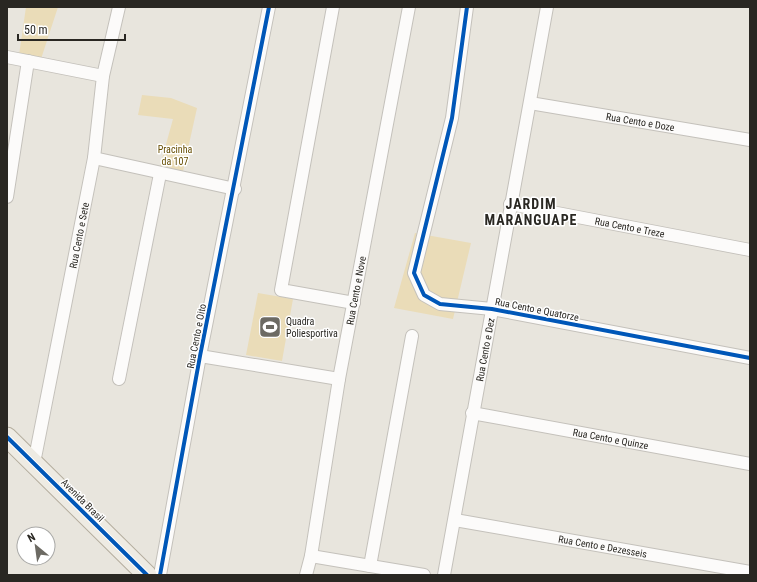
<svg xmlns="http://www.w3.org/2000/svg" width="757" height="582" font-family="'Roboto Condensed',sans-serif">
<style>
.green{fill:#eadcb8}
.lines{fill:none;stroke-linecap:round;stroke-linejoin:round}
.street-casing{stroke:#c4c1bb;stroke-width:14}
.primary-casing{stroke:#b4ad9e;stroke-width:21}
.street{stroke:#fcfbfa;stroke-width:12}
.primary{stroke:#eeebe3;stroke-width:19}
.cycleway-casing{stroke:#fff;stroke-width:6}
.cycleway{stroke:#0057b8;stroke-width:4}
.labels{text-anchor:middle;stroke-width:3;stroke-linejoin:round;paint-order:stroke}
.street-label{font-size:10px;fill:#292722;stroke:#fff}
.park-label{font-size:10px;fill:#664d00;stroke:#fff}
.poi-label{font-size:10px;fill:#292722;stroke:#fff;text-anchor:start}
.district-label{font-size:14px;font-weight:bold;letter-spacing:1px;fill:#292722;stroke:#fff}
</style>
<rect width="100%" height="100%" fill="#e8e5dd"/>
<path class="green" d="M26,7H58L41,59L19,55Z
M142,95L171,98L197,108L183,171L160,166L173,119L138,115Z
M415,233L471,243L453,319L394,308Z
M258,293L293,299L282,361L246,355Z"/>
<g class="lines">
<g class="street-casing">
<g id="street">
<path d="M333,7L281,290L354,303"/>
<path d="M467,7L452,118L414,273L424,295L440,304L492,309L750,358"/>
<path d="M7,57L103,76"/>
<path id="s1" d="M530,103L750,140"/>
<path d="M94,158L235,189"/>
<path d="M7,197L28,61"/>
<path id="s2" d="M510,204L750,250"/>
<path d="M200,356L339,379"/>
<path d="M119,379L160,174"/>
<path id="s3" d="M472,413L750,464"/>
<path id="s4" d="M34,463L94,158L103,76L119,7"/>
<path id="s5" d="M455,520L750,572"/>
<path d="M311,556L424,575"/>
<path d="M370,566L412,336"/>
<path d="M160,575L200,356L269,7"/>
<path id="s6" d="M306,575L311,556L339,379L409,7"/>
<path id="s7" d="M444,575L547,7"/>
</g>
</g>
<g class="primary-casing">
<path id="primary" d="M7,437L147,575"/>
</g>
<use href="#street" class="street"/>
<use href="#primary" class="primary"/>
<g class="cycleway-casing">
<path id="cycleway" d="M467,7L452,118L414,273L424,295L440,304L492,309L750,358
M7,437L147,575
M160,575L200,356L269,7"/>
</g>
<use href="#cycleway" class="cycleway"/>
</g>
<defs>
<g id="stadium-square" transform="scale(1.15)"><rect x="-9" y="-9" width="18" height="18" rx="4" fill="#6c6a63" stroke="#fff"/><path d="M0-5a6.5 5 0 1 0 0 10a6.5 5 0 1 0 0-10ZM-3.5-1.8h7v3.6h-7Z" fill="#fff"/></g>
</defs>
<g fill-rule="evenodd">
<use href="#stadium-square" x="270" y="327"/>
</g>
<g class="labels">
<g class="street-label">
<text dy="4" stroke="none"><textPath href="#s1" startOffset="112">Rua Cento e Doze</textPath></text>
<text dy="4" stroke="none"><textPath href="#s2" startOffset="122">Rua Cento e Treze</textPath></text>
<text dy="4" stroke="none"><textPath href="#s4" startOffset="232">Rua Cento e Sete</textPath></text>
<text dy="4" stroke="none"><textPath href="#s6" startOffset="289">Rua Cento e Nove</textPath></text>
<text transform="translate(537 309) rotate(11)" y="4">Rua Cento e Quatorze</text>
<text transform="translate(196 336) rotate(-79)" y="4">Rua Cento e Oito</text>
<text dy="4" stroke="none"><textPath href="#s7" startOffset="229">Rua Cento e Dez</textPath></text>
<text dy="4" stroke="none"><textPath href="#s3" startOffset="141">Rua Cento e Quinze</textPath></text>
<text transform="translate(83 500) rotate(45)" y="4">Avenida Brasil</text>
<text dy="4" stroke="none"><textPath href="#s5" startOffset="150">Rua Cento e Dezesseis</textPath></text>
</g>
<g class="park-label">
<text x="175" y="153">Pracinha<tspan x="175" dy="12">da 107</tspan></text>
</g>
<g class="poi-label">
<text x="286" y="325">Quadra<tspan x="286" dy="12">Poliesportiva</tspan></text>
</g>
<g class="district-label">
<text x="531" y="209">JARDIM<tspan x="531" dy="16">MARANGUAPE</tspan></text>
</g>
</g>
<rect width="757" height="582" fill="none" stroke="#292722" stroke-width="16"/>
<g transform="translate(36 546) rotate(331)"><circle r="19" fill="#ffffff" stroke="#a9a9a7"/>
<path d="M0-3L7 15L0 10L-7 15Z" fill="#6c6a63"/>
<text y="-6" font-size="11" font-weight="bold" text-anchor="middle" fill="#292722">N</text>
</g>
<path d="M18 34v6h107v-6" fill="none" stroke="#292722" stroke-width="2"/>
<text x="24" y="34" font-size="12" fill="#292722" stroke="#ffffff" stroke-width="3" paint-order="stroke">50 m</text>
</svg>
